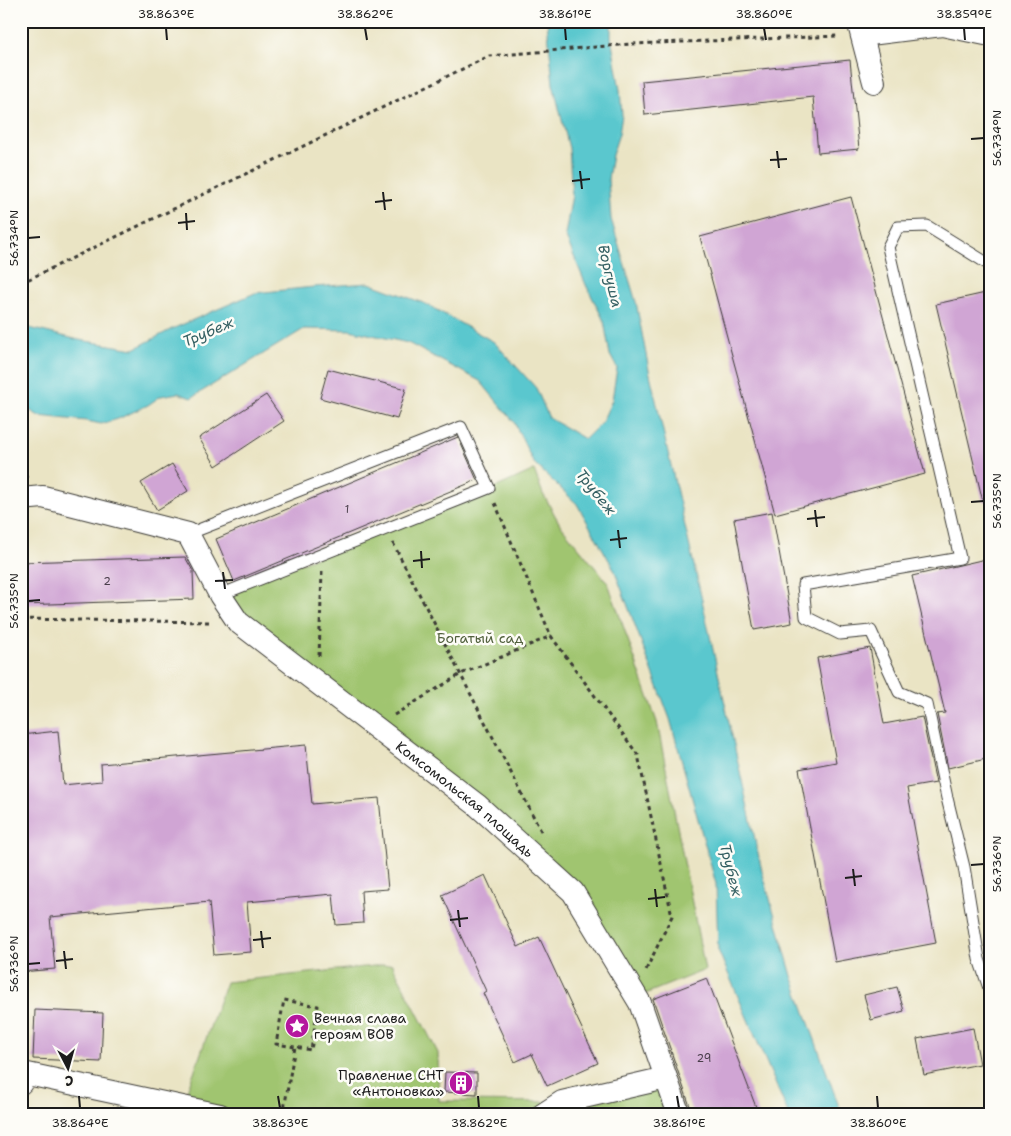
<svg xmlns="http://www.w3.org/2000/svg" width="1011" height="1136" font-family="'Shantell Sans',sans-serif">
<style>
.green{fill:#a0c56f;stroke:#5e7046}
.water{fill:#5ac7ce;stroke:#3b7275}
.building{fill:#d0a5d4}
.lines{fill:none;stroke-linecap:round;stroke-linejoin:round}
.service-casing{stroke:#3b3a35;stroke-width:13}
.minor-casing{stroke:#3b3a35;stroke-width:24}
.path{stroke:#3b3a35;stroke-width:3;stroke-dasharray:4 4;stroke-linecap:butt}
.service{stroke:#fff;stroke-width:11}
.minor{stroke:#fff;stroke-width:22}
.ticks{fill:none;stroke:#1c1c1c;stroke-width:2}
.labels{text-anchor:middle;stroke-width:5;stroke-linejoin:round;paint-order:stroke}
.number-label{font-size:11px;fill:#493e4a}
.park-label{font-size:14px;fill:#51603d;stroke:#fdfcf7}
.street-label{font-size:14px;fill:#1c1c1c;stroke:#fdfcf7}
.poi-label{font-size:14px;fill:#1c1c1c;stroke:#fdfcf7;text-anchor:start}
.water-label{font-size:15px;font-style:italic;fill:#356063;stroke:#fdfcf7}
.neatline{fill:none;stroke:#1c1c1c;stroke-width:2}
.ticks-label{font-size:12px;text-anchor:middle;fill:#1c1c1c}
</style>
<rect width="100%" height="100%" fill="#fdfcf7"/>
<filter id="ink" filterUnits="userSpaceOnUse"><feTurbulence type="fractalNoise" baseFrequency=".02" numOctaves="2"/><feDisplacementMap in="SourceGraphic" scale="10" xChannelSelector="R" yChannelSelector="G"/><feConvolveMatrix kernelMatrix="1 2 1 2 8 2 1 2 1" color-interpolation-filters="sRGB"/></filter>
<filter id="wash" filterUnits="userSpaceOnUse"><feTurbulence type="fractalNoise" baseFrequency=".0096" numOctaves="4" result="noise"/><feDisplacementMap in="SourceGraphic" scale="20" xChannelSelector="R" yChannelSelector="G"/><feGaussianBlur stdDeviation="1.12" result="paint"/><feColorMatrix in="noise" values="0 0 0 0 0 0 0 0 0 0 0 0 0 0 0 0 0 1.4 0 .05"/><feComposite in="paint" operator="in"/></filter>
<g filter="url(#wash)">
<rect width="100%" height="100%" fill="#eae4c4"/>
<path class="green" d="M534,470L543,494L561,526L608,583L657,722L705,970L645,994L573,891L221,594L486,492Z
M392,964L438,1053L439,1101L562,1102L666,1079L679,1115H224L181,1106L196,1067L226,982Z"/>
<path class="water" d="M547,21H611V37L620,90L622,115L619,134L612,155L608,179L611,219L636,302L649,370L702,600L762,871L792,976L842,1115H789L718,950L716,884L670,719L614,569L577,504L533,462L514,422L480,381L408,343L350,330L304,329L191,398L178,393L161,396L148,405L118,419L101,424L87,421L39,416L21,405V326L79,340L134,349L172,329L255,293L314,287L369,283L426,304L494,342L536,388L549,418L585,439L602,422L612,400L617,368L610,355L604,321L586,285L565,235L572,195L569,148L553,84Z"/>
<g id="blocks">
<path class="building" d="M850,60L859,149L818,153L813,97L645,115L642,81Z
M851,197L925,474L775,514L700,237Z
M990,292V501L983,502L936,304Z
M328,369L406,389L397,419L320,398Z
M266,395L284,421L216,466L199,438Z
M458,437L477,480L234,581L216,539Z
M172,464L188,491L157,510L141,483Z
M772,512L792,623L754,630L734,519Z
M185,557L193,571L194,599L21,605V562Z
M990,558V758L948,768L937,714L945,713L912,576Z
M870,648L884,724L922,717L936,783L907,788L936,943L835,962L799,769L836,762L817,658Z
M58,731L63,785L102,781L101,764L306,745L312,804L379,798L388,889L361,891L363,923L336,925L333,894L247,902L251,952L214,955L209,902L50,917L55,969L21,972V735Z
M485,875L518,947L539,937L598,1063L547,1086L532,1054L515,1062L483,993L486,991L442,895Z
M707,978L759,1115H693L653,999Z
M897,987L904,1011L871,1020L864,995Z
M35,1010L103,1013L101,1062L33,1059Z
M973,1028L980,1064L924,1075L917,1039Z
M445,1072L477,1073V1094L444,1092Z"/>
</g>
</g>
<g filter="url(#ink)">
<use href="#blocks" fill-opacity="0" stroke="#3b3a35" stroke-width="1"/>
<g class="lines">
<g class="service-casing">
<path id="service" d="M990,265L927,226L898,227L888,247L960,558L803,585L806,617L840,634L871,631L899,692L927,704L947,798L964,867L979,959L990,991
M188,534L461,427L489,488L220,595"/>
</g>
<g class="minor-casing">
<g id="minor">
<path d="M858,21L874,82"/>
<path d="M862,35L942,25L990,35"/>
<path id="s1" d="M21,499L43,497L188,534L220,595L238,622L477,805L573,892L640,1003L679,1115"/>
<path d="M21,1083L23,1073L220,1115"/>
<path d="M542,1115L562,1102L666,1078"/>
</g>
</g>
<path class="path" d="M21,283L489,56L631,44L839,36
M21,470L27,478
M495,503L551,636
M393,543L542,833
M21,619L212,622
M319,656L322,572
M394,715L461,674L551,636L638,755L672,916L646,970
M283,1115L295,1047L311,1050L318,1006L284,1000L276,1044L295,1047"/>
<use href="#service" class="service"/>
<use href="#minor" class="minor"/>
</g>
</g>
<path class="ticks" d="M166,28L167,40M365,28L367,40M565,28L566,40M764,28L766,40M964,28L965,40M971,139L984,138M777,151L779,168M770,160L787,159M580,171L582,189M572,181L590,179M383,192L385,210M375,202L392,200M186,213L187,230M178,223L195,221M28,238L40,237M971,502L984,501M815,510L817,527M807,519L825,517M618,530L620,548M610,540L627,538M421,551L422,568M413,561L430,559M223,572L225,589M215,581L233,580M28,601L40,600M971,865L984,864M853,869L855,886M845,878L862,876M655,889L657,907M648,899L665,897M458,910L460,927M450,920L468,918M261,931L263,948M253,940L271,938M64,951L66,969M56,961L73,959M28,964L40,963M79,1096L80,1108M278,1096L280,1108M478,1096L479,1108M677,1096L679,1108M877,1096L878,1108"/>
<defs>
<g id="sight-disc" transform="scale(1.25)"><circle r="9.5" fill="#b5179e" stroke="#fdfcf7"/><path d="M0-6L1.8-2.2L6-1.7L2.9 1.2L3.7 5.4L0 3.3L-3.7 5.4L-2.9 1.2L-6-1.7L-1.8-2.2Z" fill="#fff"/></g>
<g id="building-disc" transform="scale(1.25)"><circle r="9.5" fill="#b5179e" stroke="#fdfcf7"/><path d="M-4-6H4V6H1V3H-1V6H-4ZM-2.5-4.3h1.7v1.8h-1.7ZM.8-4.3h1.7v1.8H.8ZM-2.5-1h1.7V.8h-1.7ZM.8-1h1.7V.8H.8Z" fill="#fff"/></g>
</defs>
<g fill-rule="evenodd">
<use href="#sight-disc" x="297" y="1026"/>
<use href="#building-disc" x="461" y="1083"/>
</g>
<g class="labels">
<g class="number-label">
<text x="347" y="513">1</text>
<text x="107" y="585">2</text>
<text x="704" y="1062">29</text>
</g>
<g class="park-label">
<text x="480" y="643">Богатый сад</text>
</g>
<g class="street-label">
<text dy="5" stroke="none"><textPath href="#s1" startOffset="561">Комсомольская площадь</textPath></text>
</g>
<g class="poi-label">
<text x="314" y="1023">Вечная слава<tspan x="314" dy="16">героям ВОВ</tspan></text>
<text x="444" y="1080" text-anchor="end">Правление СНТ<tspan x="444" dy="16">«Антоновка»</tspan></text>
</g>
<g class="water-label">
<text transform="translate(610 276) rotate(77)" y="5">Воргуша</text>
<text transform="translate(208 332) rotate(-23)" y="5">Трубеж</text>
<text transform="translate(596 492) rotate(51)" y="5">Трубеж</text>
<text transform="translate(731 870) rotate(76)" y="5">Трубеж</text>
</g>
</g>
<rect width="1011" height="1136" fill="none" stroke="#fdfcf7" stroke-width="55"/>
<g transform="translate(68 1068) rotate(174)" stroke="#fdfcf7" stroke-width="4" paint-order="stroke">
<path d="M0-4L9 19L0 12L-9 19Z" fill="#1c1c1c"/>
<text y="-8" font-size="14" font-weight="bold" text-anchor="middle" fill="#1c1c1c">С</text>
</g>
<rect x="28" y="28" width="956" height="1080" class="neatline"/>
<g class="ticks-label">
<text x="166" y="18">38.863°E</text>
<text x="365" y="18">38.862°E</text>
<text x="565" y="18">38.861°E</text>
<text x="764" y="18">38.860°E</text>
<text x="964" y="18">38.859°E</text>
<text transform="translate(997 138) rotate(-90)" y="4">56.734°N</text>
<text transform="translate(14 238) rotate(-90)" y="4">56.734°N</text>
<text transform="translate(997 501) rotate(-90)" y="4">56.735°N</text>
<text transform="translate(14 601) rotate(-90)" y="4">56.735°N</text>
<text transform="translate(997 864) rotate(-90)" y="4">56.736°N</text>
<text transform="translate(14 964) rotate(-90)" y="4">56.736°N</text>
<text x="80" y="1127">38.864°E</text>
<text x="280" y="1127">38.863°E</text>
<text x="479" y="1127">38.862°E</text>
<text x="679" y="1127">38.861°E</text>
<text x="878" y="1127">38.860°E</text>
</g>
</svg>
